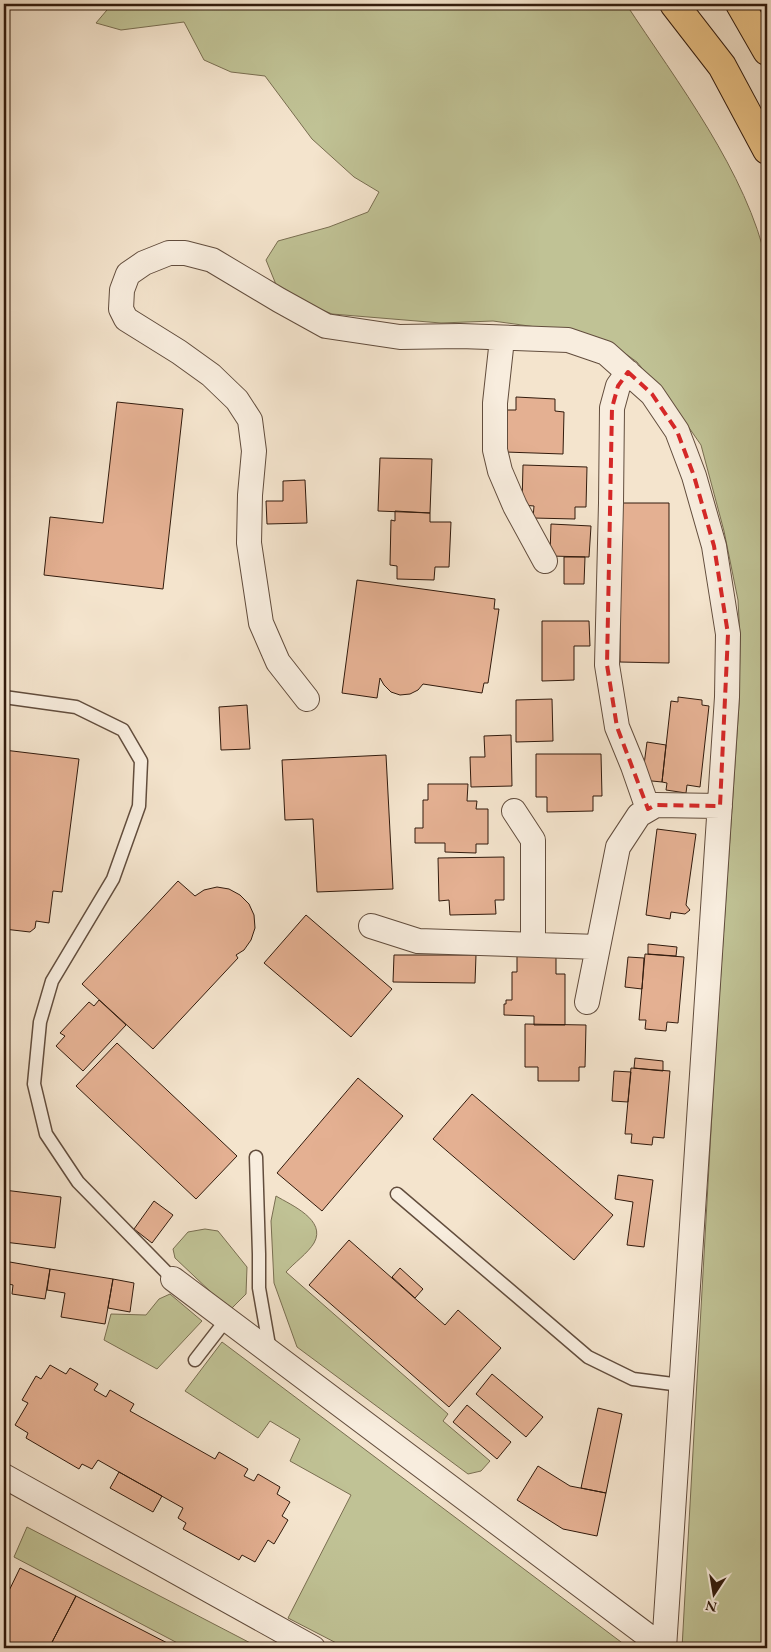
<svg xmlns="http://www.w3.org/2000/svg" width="771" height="1652" font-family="'EB Garamond',serif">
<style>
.green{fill:#c0c295;stroke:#796e51}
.building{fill:#e4b092;stroke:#321b0d}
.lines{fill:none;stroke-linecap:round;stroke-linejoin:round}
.service-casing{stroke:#624d3d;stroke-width:15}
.minor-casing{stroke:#624d3d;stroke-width:26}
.primary-casing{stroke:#321b0d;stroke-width:30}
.service{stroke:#f8edde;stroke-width:12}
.minor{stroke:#f8edde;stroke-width:24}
.primary{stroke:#eac286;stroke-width:28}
.marked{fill:none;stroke:#d62828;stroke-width:4;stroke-dasharray:10 6;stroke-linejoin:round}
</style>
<rect width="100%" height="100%" fill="#f4e4cd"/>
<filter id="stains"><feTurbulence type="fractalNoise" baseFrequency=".004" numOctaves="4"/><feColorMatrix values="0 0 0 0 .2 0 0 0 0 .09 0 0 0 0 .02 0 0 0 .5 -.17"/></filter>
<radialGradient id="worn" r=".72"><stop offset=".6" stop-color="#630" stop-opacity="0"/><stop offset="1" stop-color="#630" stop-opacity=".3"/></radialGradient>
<path class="green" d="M112,4H626C677,82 747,172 767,264V1648H682L715,1059L739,704L740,638L738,600L724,531L701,445L683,419L637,362L612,344L565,331L493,321L441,323L332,314L296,299L277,287L266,260L278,241L329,227L368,212L379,192L354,177L312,139L265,76L231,72L204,60L184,22L121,30L96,23Z
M276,1196C291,1205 327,1220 314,1243C308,1253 294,1263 286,1272L448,1414L443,1421L490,1461L481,1471L468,1474L297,1347L274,1283L271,1221Z
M205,1229L218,1231L247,1267L246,1294L232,1308L213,1294L175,1258L173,1249L188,1232Z
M170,1294L202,1321L157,1369L104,1340L111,1314L146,1315L159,1299Z
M222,1342L625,1645L626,1648H346L288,1618L351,1495L290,1461L300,1439L270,1421L258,1438L185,1391Z
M27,1527L260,1648H187L14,1557Z"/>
<path class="building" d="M516,397L555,399V411L564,412L563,454L505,452L507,410H516Z
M117,402L183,409L163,589L44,575L50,517L103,523Z
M380,458L432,459L430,513L378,511Z
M523,465L587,467L586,507H575V519L533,518L534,506L522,505Z
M305,480L307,523L267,524L266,501H283V481Z
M620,503H669V663L620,662Z
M395,511L430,513V522H451L449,567H435L434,580L397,579V566L390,565L391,520L395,521Z
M551,524L591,526L589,557L550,556Z
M564,557H585L584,584H564Z
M357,580L495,599L494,609H499L488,683H484L482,693L423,684L418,690L410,694L400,695L391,692L384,685L380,678L377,698L342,693Z
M542,621H589L590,646H574V680L542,681Z
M678,697L702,700V705L709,706L700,787L687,785L686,793L666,790L667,783L662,782L671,701L678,702Z
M552,699L553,741L516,742V700Z
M247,705L250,749L221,750L219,707Z
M511,735L512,786L471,787L470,757H485L484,736Z
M647,742L666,745L662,782L642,780Z
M4,750L79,759L62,892L53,891L49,923L36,921L35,928L30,932L4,929Z
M536,754H601L602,796H593V811L547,812V797H536Z
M386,755L393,889L317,892L313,819L285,820L282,760Z
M428,784H468L467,801H477L476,809H488V844H476V853L445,852V843H415V828H423V800H428Z
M657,829L696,834L686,905L690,910L685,914L671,912L670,919L646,915Z
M504,857V900H495L496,914L450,915L449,900L439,901L438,858Z
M178,881L195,896L204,890L217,887L229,889L240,895L249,904L254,915L255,928L251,940L244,950L236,955L238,958L153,1049L82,984Z
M306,915L392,989L351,1037L264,963Z
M648,944L677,947L676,956L648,954Z
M645,954L684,957L678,1023L667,1022L666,1031L645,1029L646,1020H639Z
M394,955H476L475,983L393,982Z
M517,956L556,957V974H565V1025H534V1016L504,1015V1004H506V1000H512V972H517Z
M628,957L644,958L642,989L625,987Z
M99,1000L126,1025L83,1071L56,1046L65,1036L60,1033L89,1002L94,1006Z
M525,1024L586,1025L585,1067H579V1081H538V1067H525Z
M117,1043L237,1156L196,1199L76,1086Z
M635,1058L663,1061V1071L634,1068Z
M631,1068L670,1071L664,1138L653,1137L652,1145L631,1143L632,1134H625Z
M614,1071L631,1072L628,1102L612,1101Z
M358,1078L403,1116L322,1211L277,1173Z
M472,1094L613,1215L574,1260L433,1139Z
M618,1175L653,1180L644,1247L627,1245L633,1202L615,1199Z
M4,1190L61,1197L55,1248L4,1242Z
M154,1201L173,1215L152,1243L134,1229Z
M349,1240L445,1325L458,1310L501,1348L449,1407L309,1285Z
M4,1261L50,1269L45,1299L12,1294L13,1285L4,1283Z
M400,1268L423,1289L415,1298L392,1277Z
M50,1269L113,1279L105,1324L61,1317L65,1293L47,1290Z
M113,1279L134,1283L130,1312L108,1308Z
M50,1365L66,1374L70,1368L98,1384L94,1390L106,1397L110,1390L134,1404L130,1411L215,1459L219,1452L248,1469L244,1476L254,1481L258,1474L280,1487L277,1494L290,1502L282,1516L288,1520L274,1544L268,1540L255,1562L242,1555L239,1560L183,1529L186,1523L178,1518L183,1508L119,1472L98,1460L92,1469L82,1464L79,1469L26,1438L28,1433L15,1425L28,1403L22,1400L36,1376L41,1379Z
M492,1374L543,1417L526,1437L476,1394Z
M467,1405L511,1442L497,1459L453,1422Z
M598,1408L622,1414L606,1493L581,1488Z
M538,1466L570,1486L606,1493L597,1536L563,1529L517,1500Z
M119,1472L162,1496L153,1512L110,1488Z
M20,1568L76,1596L49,1648H4V1601Z
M76,1596L177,1648H49Z"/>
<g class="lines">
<g class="service-casing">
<path id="service" d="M4,697L76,707L123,730L141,761L139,806L113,879L52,981L40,1022L34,1084L46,1134L78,1182L173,1279
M256,1157L259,1254V1288L270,1351
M397,1194L588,1357L633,1379L681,1385
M195,1360L226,1320"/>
</g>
<g class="minor-casing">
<path id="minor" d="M502,339L495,403V450L500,471L515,506L545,561
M628,372L618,386L612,408L611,503L607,665L617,727L633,766L648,809
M307,699L278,662L261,623L249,543L250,495L254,451L250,420L237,400L211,375L179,352L126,319L121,309L122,290L128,274L144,263L169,253H185L212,260L279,300L326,326L400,337L460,336L568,340L606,353L652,394L677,431L694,476L714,546L728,634L727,697L664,1648
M514,811L533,840V945
M371,926L418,941L598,947
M587,1002L618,847L639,815L656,805L720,806
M173,1279L664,1648
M4,1476L313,1648"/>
</g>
<g class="primary-casing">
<path id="primary" d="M674,4L722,66L767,150
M740,4L767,51"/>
</g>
<use href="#service" class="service"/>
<use href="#minor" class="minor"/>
<use href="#primary" class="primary"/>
</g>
<path class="marked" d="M628,372L652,394L677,431L694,476L714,546L728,634L720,806L656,805L648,809L617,727L607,665L612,408L618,386Z"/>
<rect width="771" height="1652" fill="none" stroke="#f4e4cd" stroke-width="20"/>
<rect x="5" y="5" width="761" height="1642" fill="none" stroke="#321b0d" stroke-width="2.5"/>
<rect x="10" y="10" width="751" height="1632" fill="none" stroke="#321b0d"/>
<g transform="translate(714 1594) rotate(192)" stroke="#f8edde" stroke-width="4" paint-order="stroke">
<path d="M0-4L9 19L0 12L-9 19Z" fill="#321b0d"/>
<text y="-8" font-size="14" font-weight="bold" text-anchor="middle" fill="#321b0d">N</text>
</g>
<rect width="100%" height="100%" filter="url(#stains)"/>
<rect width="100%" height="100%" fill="url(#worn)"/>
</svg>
